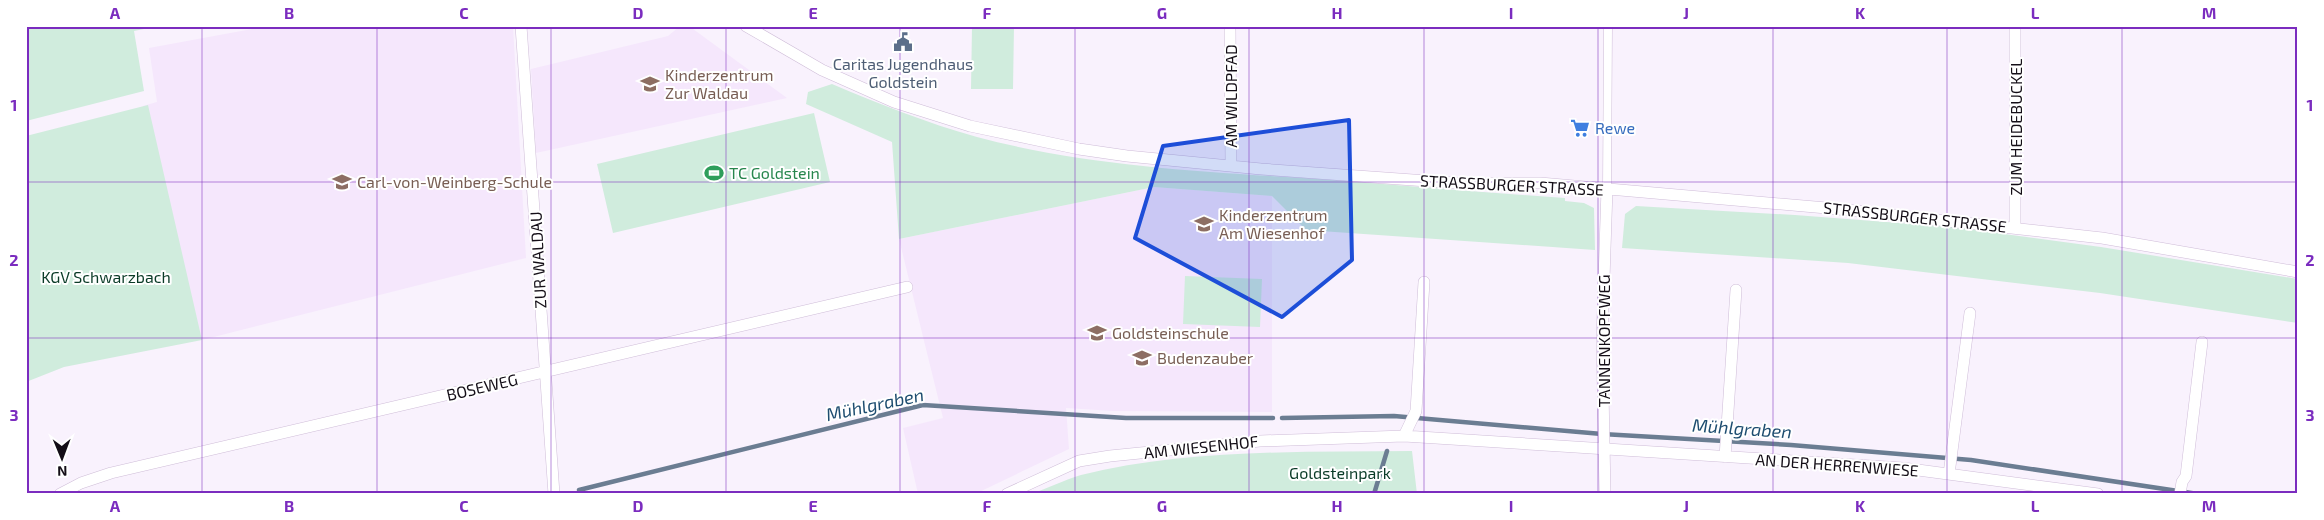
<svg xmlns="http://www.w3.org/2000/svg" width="2324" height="520" font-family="'Exo 2',sans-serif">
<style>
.built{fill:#f5e7fc}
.green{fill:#d0ecdd}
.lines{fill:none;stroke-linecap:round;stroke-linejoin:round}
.stream{stroke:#6b7d92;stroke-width:4.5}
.pedestrian-casing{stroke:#cfbdd8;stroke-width:9}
.minor-casing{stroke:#cfbdd8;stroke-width:12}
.pedestrian{stroke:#fff;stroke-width:8}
.minor{stroke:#fff;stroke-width:11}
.marked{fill:#1d4ed8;fill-opacity:0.2;stroke:#1d4ed8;stroke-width:4;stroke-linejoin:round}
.grid{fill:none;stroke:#7b2cbf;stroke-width:1;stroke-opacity:0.55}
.labels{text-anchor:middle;stroke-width:4;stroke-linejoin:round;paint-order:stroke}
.service-label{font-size:16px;fill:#4e5e75;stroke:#fff}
.education-label{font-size:16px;fill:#785e54;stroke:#fff;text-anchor:start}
.street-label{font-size:16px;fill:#140e17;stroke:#fff}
.shop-label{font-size:16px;fill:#366cbe;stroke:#fff;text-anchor:start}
.leisure-label{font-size:16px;fill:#27864d;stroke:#fff;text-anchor:start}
.park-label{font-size:16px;fill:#0a3b27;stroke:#fff}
.water-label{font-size:18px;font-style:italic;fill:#1e4d70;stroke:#fff}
.neatline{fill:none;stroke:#7b2cbf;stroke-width:2}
.grid-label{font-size:16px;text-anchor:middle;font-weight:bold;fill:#7b2cbf}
</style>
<rect width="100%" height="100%" fill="#f9f2fd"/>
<path class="built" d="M268,26H513L526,258L202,340L143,106L157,102L149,48Z
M680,26H689L787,98L536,153L531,69L668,36Z
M1154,187L1272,196V412L1113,411L1066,408L1069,449L975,494H918L903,428L943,418L899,239Z"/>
<path class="green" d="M26,26H159L134,31L144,91L26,121Z
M972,26H1014L1013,89H971Z
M832,84C879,104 927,123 977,137C1082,165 1193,171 1302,178C1390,184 1477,192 1565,198V201L1584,203L1594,208L1595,250L1306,230L1272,196L1154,187L899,239L892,142L806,104L808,92Z
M148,105L202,340L64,367L26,382V136Z
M814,113L830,182L613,233L597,164Z
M1636,206L1795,215L1952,227L2101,247L2298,279V323L2100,293L1848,263L1622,248L1625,214Z
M1185,276L1262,279L1260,327L1183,324Z
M1412,451L1417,494H1031C1048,488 1064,480 1081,475C1186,449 1305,452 1412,451Z"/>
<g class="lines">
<path class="stream" d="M1282,418L1394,416L1602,434L1791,445L1971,460L2198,494
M579,490L923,405L1126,418H1273
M1374,494L1387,451"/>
<g class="pedestrian-casing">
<path id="pedestrian" d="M1607,189L1608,26"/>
</g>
<g class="minor-casing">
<path id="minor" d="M521,26L554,494
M746,26L822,70L894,102L970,126L1079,149L1127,156L1261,169L1455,183H1540L1838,209L2102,238L2298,272
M1230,26L1231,166
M2015,228V26
M1404,436L1416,411L1424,282
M1725,457L1736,290
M1949,474L1970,313
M60,494L81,483L111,473L907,287
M1007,494L1079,461L1110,456L1260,441L1404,436L1903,468L2098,494
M1605,494L1602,339L1607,189
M2180,494L2182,482L2186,476L2202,342"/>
</g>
<use href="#pedestrian" class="pedestrian"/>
<use href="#minor" class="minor"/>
</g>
<path class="marked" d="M1349,120L1352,260L1282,317L1135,238L1163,146Z"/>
<path class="grid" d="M202,26V494M377,26V494M551,26V494M726,26V494M900,26V494M1075,26V494M1249,26V494M1424,26V494M1598,26V494M1773,26V494M1947,26V494M2122,26V494M26,182H2298M26,338H2298"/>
<defs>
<g id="civic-bare" transform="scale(1.5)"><path d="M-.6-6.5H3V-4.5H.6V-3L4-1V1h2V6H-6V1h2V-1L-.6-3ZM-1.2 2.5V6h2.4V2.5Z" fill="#5c6f8a" stroke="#fff" stroke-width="2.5" paint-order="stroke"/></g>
<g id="school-bare" transform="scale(1.5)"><path d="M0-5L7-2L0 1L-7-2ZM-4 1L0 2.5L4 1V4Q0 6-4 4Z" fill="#8d6e63" stroke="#fff" stroke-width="2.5" paint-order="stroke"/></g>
<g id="supermarket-bare" transform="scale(1.5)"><path d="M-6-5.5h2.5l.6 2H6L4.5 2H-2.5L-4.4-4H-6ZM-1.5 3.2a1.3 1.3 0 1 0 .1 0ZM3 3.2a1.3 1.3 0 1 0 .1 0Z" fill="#3f7fe0" stroke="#fff" stroke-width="2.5" paint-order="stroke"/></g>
<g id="stadium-bare" transform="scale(1.5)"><path d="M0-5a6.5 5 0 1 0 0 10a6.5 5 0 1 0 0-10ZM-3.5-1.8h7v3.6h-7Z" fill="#2e9e5b" stroke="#fff" stroke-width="2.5" paint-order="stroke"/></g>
</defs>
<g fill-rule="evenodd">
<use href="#civic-bare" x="903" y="42"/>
<use href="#school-bare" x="650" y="84"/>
<use href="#supermarket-bare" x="1580" y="128"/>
<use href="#stadium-bare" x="714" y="173"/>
<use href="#school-bare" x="342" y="182"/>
<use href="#school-bare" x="1204" y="224"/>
<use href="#school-bare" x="1097" y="333"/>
<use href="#school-bare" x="1142" y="358"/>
</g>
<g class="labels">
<g class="service-label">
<text x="903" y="70">Caritas Jugendhaus<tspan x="903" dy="18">Goldstein</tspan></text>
</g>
<g class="education-label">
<text x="665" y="81">Kinderzentrum<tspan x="665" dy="18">Zur Waldau</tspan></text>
<text x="357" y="188">Carl-von-Weinberg-Schule</text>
<text x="1219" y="221">Kinderzentrum<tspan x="1219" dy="18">Am Wiesenhof</tspan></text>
<text x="1112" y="339">Goldsteinschule</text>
<text x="1157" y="364">Budenzauber</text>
</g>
<g class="street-label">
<text transform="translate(1231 96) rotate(-90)" y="6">AM WILDPFAD</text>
<text transform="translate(2016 127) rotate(-90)" y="6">ZUM HEIDEBUCKEL</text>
<text transform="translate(1512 185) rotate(3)" y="6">STRASSBURGER STRASSE</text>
<text transform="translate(1915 217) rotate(6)" y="6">STRASSBURGER STRASSE</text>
<text transform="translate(538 260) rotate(-93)" y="6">ZUR WALDAU</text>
<text transform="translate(1604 341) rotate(-90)" y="6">TANNENKOPFWEG</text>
<text transform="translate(482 387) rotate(-13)" y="6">BOSEWEG</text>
<text transform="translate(1201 447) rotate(-6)" y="6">AM WIESENHOF</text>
<text transform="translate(1837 465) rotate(4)" y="6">AN DER HERRENWIESE</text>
</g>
<g class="shop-label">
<text x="1595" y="134">Rewe</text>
</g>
<g class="leisure-label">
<text x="729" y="179">TC Goldstein</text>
</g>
<g class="park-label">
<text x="106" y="283">KGV Schwarzbach</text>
<text x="1340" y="479">Goldsteinpark</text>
</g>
<g class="water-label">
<text transform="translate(875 405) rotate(-12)" y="6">Mühlgraben</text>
<text transform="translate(1742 429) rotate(4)" y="6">Mühlgraben</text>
</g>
</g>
<rect width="2324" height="520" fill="none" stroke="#ffffff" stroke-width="55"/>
<g transform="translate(62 458) rotate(179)" stroke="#ffffff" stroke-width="4" paint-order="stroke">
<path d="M0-4L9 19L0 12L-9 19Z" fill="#140e17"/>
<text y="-8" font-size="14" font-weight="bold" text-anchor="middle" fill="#140e17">N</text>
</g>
<rect x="28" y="28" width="2268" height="464" class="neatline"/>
<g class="grid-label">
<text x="115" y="19">A</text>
<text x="289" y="19">B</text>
<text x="464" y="19">C</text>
<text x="638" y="19">D</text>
<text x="813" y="19">E</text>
<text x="987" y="19">F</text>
<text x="1162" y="19">G</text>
<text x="1337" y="19">H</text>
<text x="1511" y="19">I</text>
<text x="1686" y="19">J</text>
<text x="1860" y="19">K</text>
<text x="2035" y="19">L</text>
<text x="2209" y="19">M</text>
<text x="14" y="111">1</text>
<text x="2310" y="111">1</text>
<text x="14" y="266">2</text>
<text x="2310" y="266">2</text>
<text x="14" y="421">3</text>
<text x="2310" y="421">3</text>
<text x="115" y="512">A</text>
<text x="289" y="512">B</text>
<text x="464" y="512">C</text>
<text x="638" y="512">D</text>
<text x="813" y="512">E</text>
<text x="987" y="512">F</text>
<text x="1162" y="512">G</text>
<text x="1337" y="512">H</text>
<text x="1511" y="512">I</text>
<text x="1686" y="512">J</text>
<text x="1860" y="512">K</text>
<text x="2035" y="512">L</text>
<text x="2209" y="512">M</text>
</g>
</svg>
